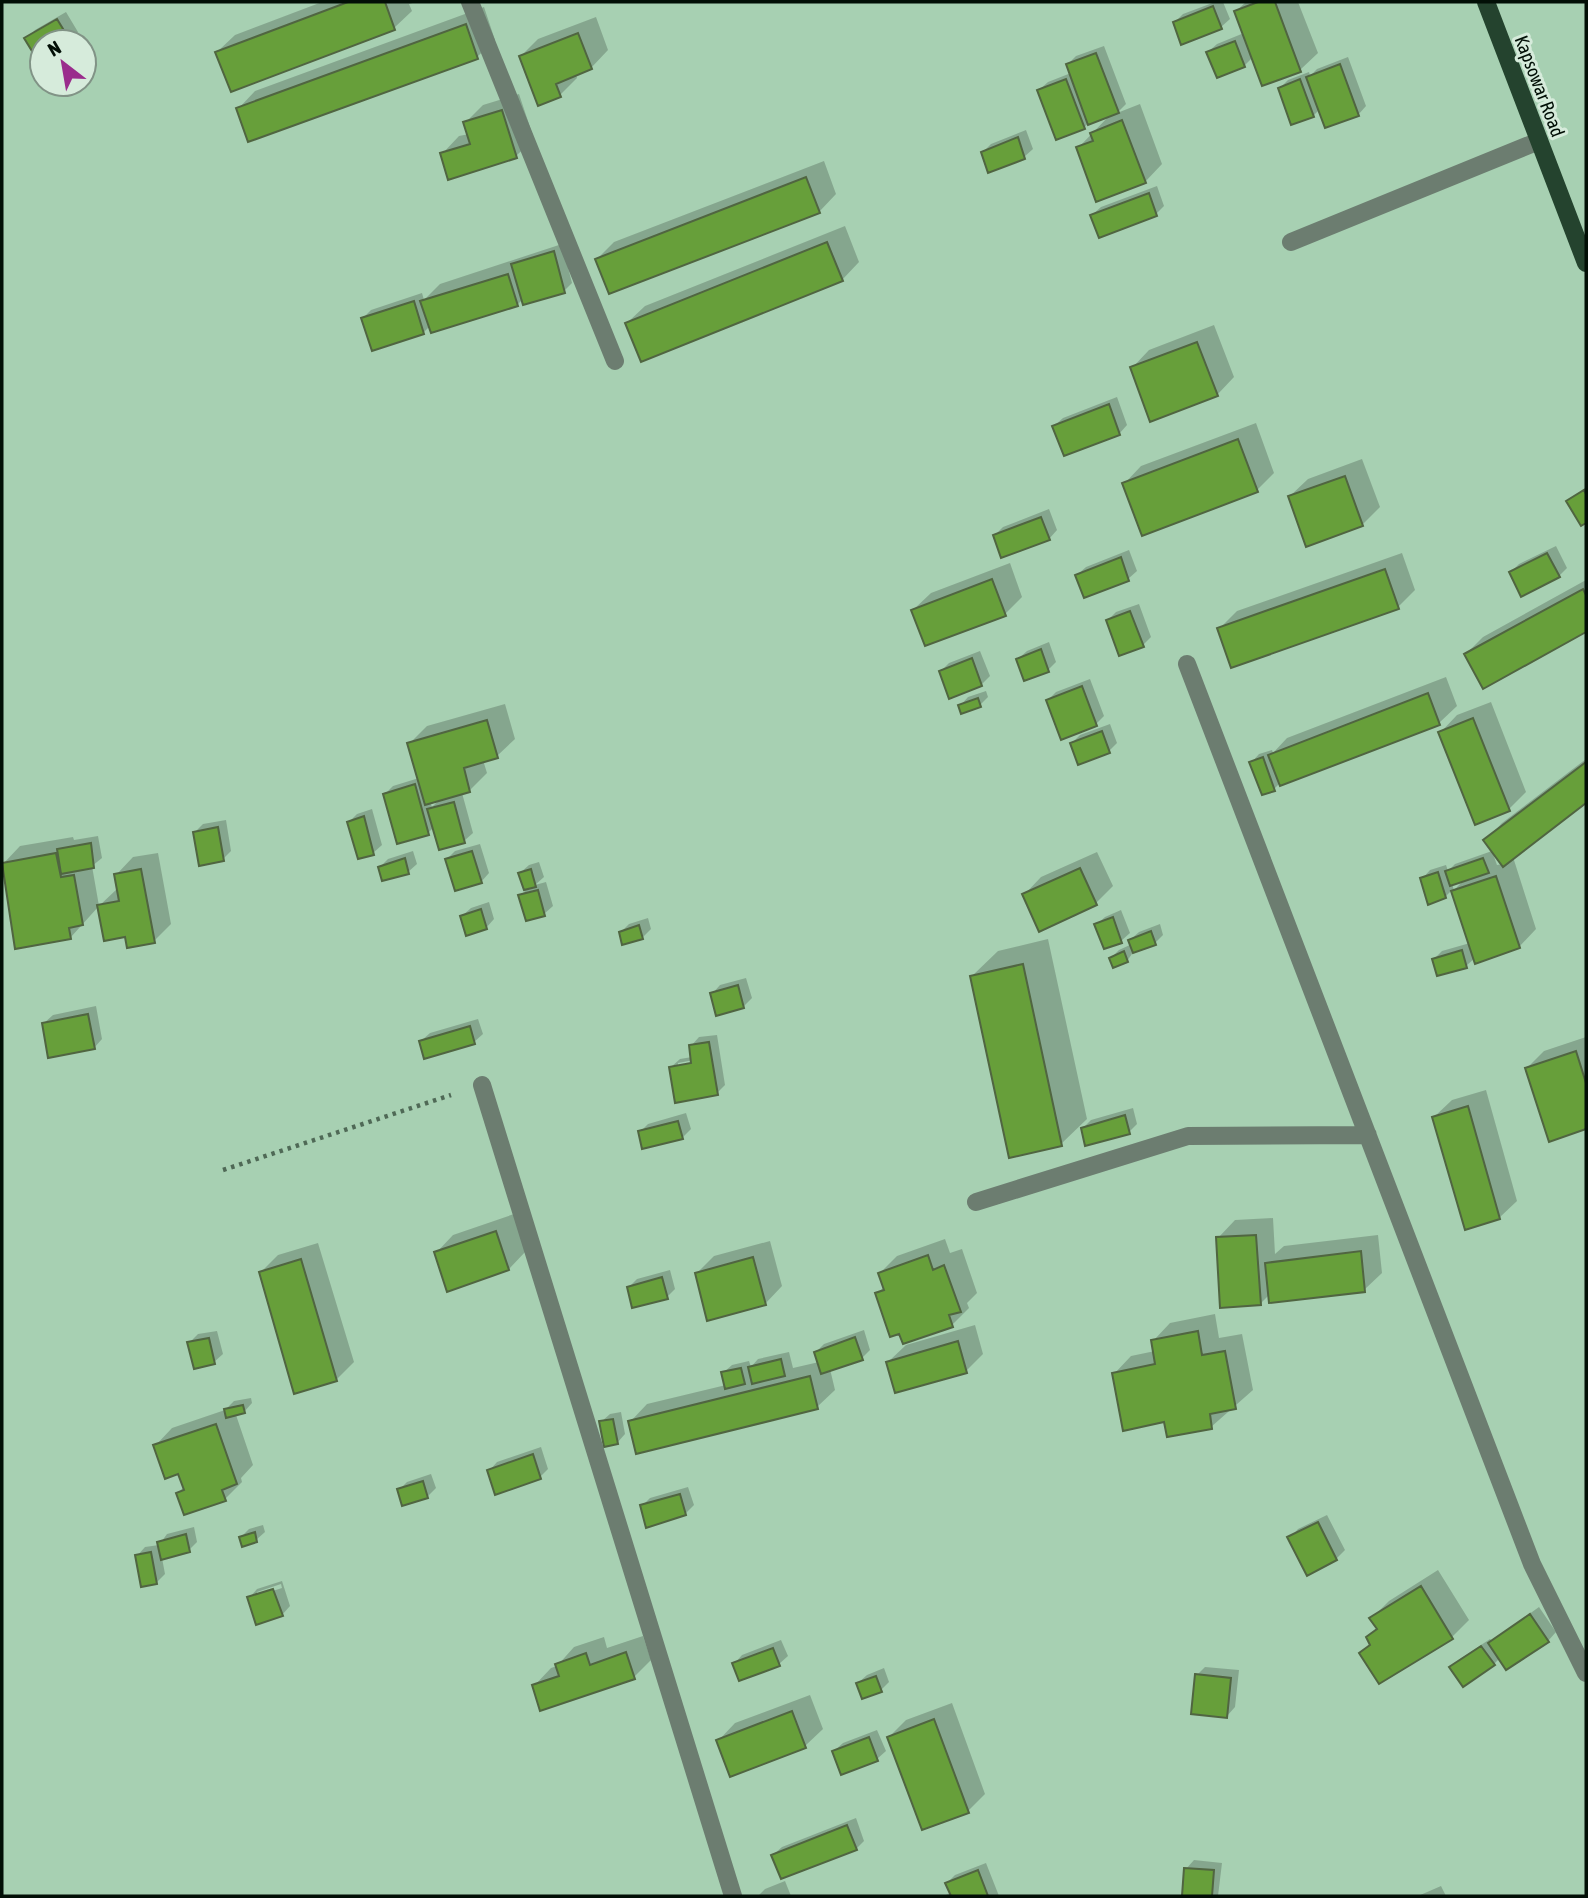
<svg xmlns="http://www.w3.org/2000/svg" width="1588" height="1898" font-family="'Asap Condensed',sans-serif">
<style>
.shadow{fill:#0003;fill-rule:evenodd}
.building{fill:#679f3a;stroke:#506541;stroke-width:2}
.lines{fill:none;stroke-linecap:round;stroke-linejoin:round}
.path{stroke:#4f6956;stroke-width:4.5;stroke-dasharray:3.5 5;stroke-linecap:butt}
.minor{stroke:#6c7d70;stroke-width:18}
.major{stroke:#24432e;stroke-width:18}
.labels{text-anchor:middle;stroke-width:6;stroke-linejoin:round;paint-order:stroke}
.street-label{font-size:19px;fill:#020f06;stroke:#d6ebdb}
</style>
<rect width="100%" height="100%" fill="#a7d0b2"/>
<path class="shadow" d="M322,2H416L409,4L412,11L394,28L217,52L235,35Z
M1215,2H1223L1230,19L1221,27L1175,22L1183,14Z
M1246,2H1298L1318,53L1300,70L1253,57L1244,66L1208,52L1217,44L1244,33L1236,11Z
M484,7L495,40L477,57L238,109L255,91Z
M66,12L78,32L67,42H42V57L27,39L35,30Z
M596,17L608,50L591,68L576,74L577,78L560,95L521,56L538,39Z
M1104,46L1126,104L1117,113L1140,104L1162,164L1145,182L1078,148L1110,115L1089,122L1084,128L1039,90L1048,82L1071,73L1068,64L1076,56Z
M1348,57L1366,106L1358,115L1320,109L1313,116L1280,88L1288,80L1309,72L1310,76L1317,69Z
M519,94L534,139L516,156L442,154L459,136L469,134L465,123L483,105Z
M1026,130L1033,149L1024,157L983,152L991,144Z
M824,161L836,194L819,212L597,259L614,242Z
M1157,186L1164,206L1156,214L1092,215L1101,207Z
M845,226L859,262L842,280L627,323L645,306Z
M562,244L572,283L564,291L523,299L517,305L430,326L424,332L373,349L363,318L371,310L422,293L424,300L440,284Z
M1214,325L1234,377L1217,395L1132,368L1149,350Z
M1117,397L1127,425L1119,434L1054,426L1063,418Z
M1256,423L1274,473L1257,490L1124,484L1141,466Z
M1362,459L1380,507L1362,525L1290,496L1308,479Z
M1586,487V521L1581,524L1569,501Z
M1049,509L1057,530L1049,539L995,535L1003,527Z
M1556,546L1567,568L1559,576L1511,572L1519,564Z
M1129,550L1137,571L1128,579L1077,575L1086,567Z
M1402,553L1415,590L1398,607L1219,629L1237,611Z
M1010,563L1022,597L1005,614L913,610L931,593Z
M1586,580V630L1484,687L1466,654L1483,637Z
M1139,604L1151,637L1143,645L1108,620L1116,612Z
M1049,642L1056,662L1048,670L1018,659L1027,651Z
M980,651L990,676L981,685L941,671L949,663Z
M1446,677L1457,706L1439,723L1279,784L1274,789L1251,763L1259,754L1272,750L1273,753L1287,738Z
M1090,679L1104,716L1096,724L1048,700L1056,692Z
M986,691L988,697L980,705L960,706L968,697Z
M1491,702L1526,792L1509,809L1440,733L1457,715Z
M505,704L515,739L497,756L483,760L487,773L469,791L462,793L473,833L464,841L434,827L428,833L385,794L393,786L419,778L409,744L427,726ZM440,799L432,807L430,802Z
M1110,724L1117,743L1109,751L1072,743L1080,735Z
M1586,759V801L1513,857L1536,929L1519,947L1475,958L1466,966L1434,959L1442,951L1470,943L1452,890L1445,897L1422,879L1430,870L1446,865L1448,871L1455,864L1492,851L1497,865L1503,864L1485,841L1502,823ZM1465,879L1454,890L1452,884Z
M372,809L382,845L373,853L349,822L357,814Z
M226,820L231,851L223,859L195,832L203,824Z
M98,836L102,858L92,866L99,906L118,888L116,875L133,857L158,853L171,924L154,941L127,935L99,906L71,937L3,864L20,846L73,837L74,840Z
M480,844L489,873L481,882L447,859L455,851Z
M413,851L417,864L408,872L380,867L388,859Z
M1097,852L1113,886L1096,903L1024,895L1041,877Z
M539,862L544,877L535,885L546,882L553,906L544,914L520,896L525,891L520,873L529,865Z
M489,902L494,919L486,928L462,916L471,908Z
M1121,910L1130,933L1121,941L1096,925L1105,917Z
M648,918L651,929L642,938L621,932L629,924Z
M1160,924L1163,935L1155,943L1134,951L1127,961L1111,958L1119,950L1132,944L1130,940L1139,932Z
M1048,939L1087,1119L1061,1144L972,976L998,951Z
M746,978L752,998L743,1007L712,994L720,985Z
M96,1006L102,1039L94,1048L44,1023L53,1015Z
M478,1019L483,1034L474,1042L421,1041L430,1033Z
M717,1035L725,1085L717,1093L671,1067L680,1059L692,1057L691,1046L699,1037ZM699,1059L700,1063L678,1067V1063Z
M1586,1037V1127L1550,1140L1527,1068L1544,1051Z
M1486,1090L1517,1201L1499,1218L1434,1117L1452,1100Z
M1133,1108L1137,1124L1129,1132L1083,1128L1091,1120Z
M686,1113L691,1129L682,1138L640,1132L648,1124Z
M514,1214L526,1251L509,1269L436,1253L453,1235Z
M1273,1218L1275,1254L1284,1246L1378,1235L1382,1273L1364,1290L1270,1294L1260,1304L1218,1238L1235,1220Z
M945,1239L950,1253L962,1249L977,1293L967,1303L969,1308L952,1325L877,1294L884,1287L880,1273L897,1256Z
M770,1241L782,1286L765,1304L697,1273L714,1256Z
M318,1243L354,1362L336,1380L261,1272L278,1255Z
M670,1270L675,1289L667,1297L629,1287L637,1279Z
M1215,1314L1219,1338L1242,1334L1253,1390L1211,1427L1166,1420L1114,1374L1131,1356L1155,1351L1153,1341L1170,1323Z
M975,1325L983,1354L966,1371L888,1362L906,1345Z
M864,1330L870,1350L862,1358L830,1369L835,1390L817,1407L630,1422L647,1404L726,1385L723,1373L732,1365L749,1361L751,1367L758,1359L789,1352L793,1368L819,1362L816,1352L824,1344Z
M217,1331L223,1354L214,1362L189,1343L198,1334Z
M251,1398L252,1403L244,1412L236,1415L253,1465L241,1478L242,1482L225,1499L178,1493L184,1487L179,1472L155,1446L172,1428L225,1410L234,1401Z
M621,1412L625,1434L617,1443L601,1422L610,1414Z
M541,1447L548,1469L540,1477L489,1471L497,1462Z
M431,1474L436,1488L427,1497L399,1490L407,1482Z
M688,1487L694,1505L685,1514L642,1506L650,1498Z
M1327,1515L1345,1550L1336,1559L1290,1538L1298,1529Z
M263,1525L265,1532L256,1540L241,1537L249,1529Z
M194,1527L197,1542L189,1550L162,1558L165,1574L156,1583L137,1556L145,1547L159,1545L167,1534Z
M1438,1570L1469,1620L1452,1637L1362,1653L1371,1643L1368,1638L1378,1627L1372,1618L1389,1601Z
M282,1581L290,1606L282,1615L249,1598L257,1589ZM281,1584L282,1588L257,1596V1592Z
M1539,1607L1556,1632L1548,1641L1500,1658L1494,1664L1452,1668L1460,1659L1490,1639L1492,1641Z
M643,1636L651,1660L634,1677L534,1686L551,1668L557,1666L574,1647L604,1637L607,1648Z
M781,1640L788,1656L779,1664L740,1679L734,1664L742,1655Z
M1205,1667L1239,1670L1235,1707L1227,1716L1197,1675Z
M884,1668L889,1682L881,1690L858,1683L867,1675Z
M810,1695L823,1729L805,1746L718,1741L735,1723Z
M952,1703L985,1794L968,1811L889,1737L906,1720Z
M877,1730L886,1751L877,1759L834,1751L843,1743Z
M856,1818L864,1841L856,1849L773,1855L782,1847Z
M1194,1860L1222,1863L1218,1896H1184L1186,1869Z
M986,1863L999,1896H943L951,1893L947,1883L955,1875Z
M785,1881L791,1896H758L765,1889Z
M1441,1886L1446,1896H1418Z"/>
<path class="building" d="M348,2H385L395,30L231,92L215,52Z
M1258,2H1275L1301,72L1262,86L1234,11Z
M1213,6L1222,29L1181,45L1173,22Z
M57,19L71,42H42V59L38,61L24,38Z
M466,24L478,59L248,142L236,108Z
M578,33L592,69L556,84L561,97L538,106L519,56Z
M1235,41L1245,67L1217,78L1206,52Z
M1096,53L1119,113L1088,125L1066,64Z
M1340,64L1359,116L1325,128L1306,77Z
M1066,79L1085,129L1056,140L1037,90Z
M1300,79L1314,117L1291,125L1278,88Z
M502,110L517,158L448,180L440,153L470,144L463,122Z
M1122,120L1146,183L1096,202L1076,147L1093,141L1090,133Z
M1018,137L1025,159L988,173L981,152Z
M806,177L820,213L609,294L595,259Z
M1149,193L1157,216L1099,238L1090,215Z
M827,242L843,281L641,362L625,323Z
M554,251L565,293L523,305L511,264Z
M508,274L518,306L431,333L420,301Z
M414,301L424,334L372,351L361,318Z
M1197,342L1218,396L1150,422L1130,367Z
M1109,404L1120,435L1064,456L1052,426Z
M1238,439L1258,492L1142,536L1122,483Z
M1345,476L1363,526L1306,547L1288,496Z
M1584,490L1586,494V523L1581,526L1566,501Z
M1041,517L1050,540L1001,558L993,535Z
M1547,553L1560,577L1521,597L1509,572Z
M1121,557L1129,581L1084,598L1075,575Z
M1385,569L1399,609L1231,668L1217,628Z
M992,579L1006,616L925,646L911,610Z
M1583,589L1586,595V632L1483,689L1464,654Z
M1130,611L1144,647L1119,656L1106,620Z
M1041,649L1049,672L1024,681L1016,659Z
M972,658L982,686L949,699L939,671Z
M1082,686L1097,726L1061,740L1046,700Z
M1428,693L1440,725L1280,786L1268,755Z
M978,698L981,707L961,714L958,705Z
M1473,718L1510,811L1475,825L1438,732Z
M487,720L498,758L464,768L470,792L425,805L407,743Z
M1102,731L1110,753L1078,765L1070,743Z
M1263,757L1275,791L1262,795L1249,762Z
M1586,762V803L1503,867L1483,840Z
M415,784L429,835L397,844L383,794Z
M454,802L465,843L439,850L427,809Z
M364,816L374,855L358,859L347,822Z
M218,827L224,861L199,866L193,832Z
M91,843L94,868L61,874L57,849Z
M472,851L482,883L455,891L445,859Z
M56,853L61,877L74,875L83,925L69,928L71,939L15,949L2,863Z
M405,858L409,874L382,881L378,867Z
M1483,858L1489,873L1450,886L1445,871Z
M1080,868L1097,905L1039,932L1022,894Z
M141,869L155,943L127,948L125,937L104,941L97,905L119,901L114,874Z
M531,869L536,887L524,890L518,873Z
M1438,872L1446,898L1428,905L1420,878Z
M1496,876L1520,948L1475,964L1451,891Z
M538,890L545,916L526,921L518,895Z
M481,909L487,929L466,936L460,916Z
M1113,917L1122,943L1104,949L1094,924Z
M639,925L643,939L622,945L619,932Z
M1151,931L1156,945L1133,953L1128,940Z
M1462,950L1467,968L1437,976L1432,959Z
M1124,951L1128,962L1113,968L1109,958Z
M1023,964L1062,1146L1009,1158L970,976Z
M738,985L744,1008L716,1016L710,993Z
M88,1014L95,1049L48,1058L42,1023Z
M470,1026L475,1044L424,1059L419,1041Z
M709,1042L718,1095L675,1103L669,1067L691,1063L689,1045Z
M1576,1051L1586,1083V1129L1549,1142L1525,1068Z
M1468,1106L1500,1219L1465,1230L1432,1117Z
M1125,1115L1130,1134L1085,1146L1081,1128Z
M678,1121L683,1139L642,1149L638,1131Z
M496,1231L509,1270L447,1292L434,1252Z
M1256,1235L1261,1305L1220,1308L1216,1237Z
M1361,1251L1365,1292L1269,1303L1265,1263Z
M928,1255L933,1270L944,1265L961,1312L949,1315L953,1327L903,1344L899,1334L890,1337L875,1293L884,1290L878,1273Z
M753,1257L766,1305L707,1321L695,1273Z
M301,1259L337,1381L294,1394L259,1272Z
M662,1277L668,1299L632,1308L627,1287Z
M1198,1331L1202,1355L1225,1351L1236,1409L1210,1414L1212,1429L1167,1437L1164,1422L1123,1431L1112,1373L1155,1364L1151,1340Z
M855,1337L863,1360L821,1374L814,1352Z
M209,1338L215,1364L194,1369L187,1342Z
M958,1341L967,1373L895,1393L886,1362Z
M781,1359L785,1376L752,1384L748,1367Z
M741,1368L745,1384L725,1389L721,1372Z
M810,1376L818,1409L636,1454L628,1421Z
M243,1405L245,1413L226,1418L224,1409Z
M613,1419L618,1444L604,1447L599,1421Z
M216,1424L237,1484L222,1490L226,1501L184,1515L176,1493L184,1490L178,1474L165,1479L153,1445Z
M533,1454L541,1479L495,1495L487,1470Z
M423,1481L428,1498L402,1506L397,1489Z
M680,1494L686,1515L646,1528L640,1505Z
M1318,1522L1337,1560L1307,1576L1287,1537Z
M255,1532L257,1542L242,1547L239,1537Z
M186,1534L190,1552L161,1560L157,1542Z
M151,1552L157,1584L141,1587L135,1555Z
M1421,1586L1453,1639L1379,1684L1359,1653L1370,1645L1366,1637L1377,1629L1369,1618Z
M273,1589L283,1616L256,1625L247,1597Z
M1530,1614L1549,1642L1506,1670L1488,1643Z
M1481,1646L1495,1665L1463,1687L1449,1667Z
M773,1648L780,1666L739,1681L732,1663Z
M626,1652L635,1679L540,1711L532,1685L559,1676L555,1664L586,1653L590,1665Z
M1195,1674L1231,1678L1227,1718L1191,1714Z
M876,1676L882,1692L862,1699L856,1683Z
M792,1711L806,1748L730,1777L716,1740Z
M934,1719L969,1813L922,1830L887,1737Z
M869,1737L878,1761L841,1775L832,1751Z
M847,1825L857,1850L781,1879L771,1855Z
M1184,1868L1214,1870L1212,1896H1182Z
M978,1870L988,1896H951L945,1883Z"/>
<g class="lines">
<path class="path" d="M223,1170L451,1095"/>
<path class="minor" d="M470,2L615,361
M1291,242L1539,141
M1187,664L1532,1564L1586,1673
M482,1085L733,1896
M976,1202L1188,1136L1368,1135"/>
<path class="major" d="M1486,2L1586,263"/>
</g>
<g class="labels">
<g class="street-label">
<text transform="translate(1540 86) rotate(69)" y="7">Kapsowar Road</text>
</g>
</g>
<rect width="1588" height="1898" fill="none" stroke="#020f06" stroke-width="7"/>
<g transform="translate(63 63) rotate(329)"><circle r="33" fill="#d6ebdb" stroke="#819386" stroke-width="2"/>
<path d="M0-5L12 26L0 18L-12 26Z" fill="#9a2c8c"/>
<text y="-10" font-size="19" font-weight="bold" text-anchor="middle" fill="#020f06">N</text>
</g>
</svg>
